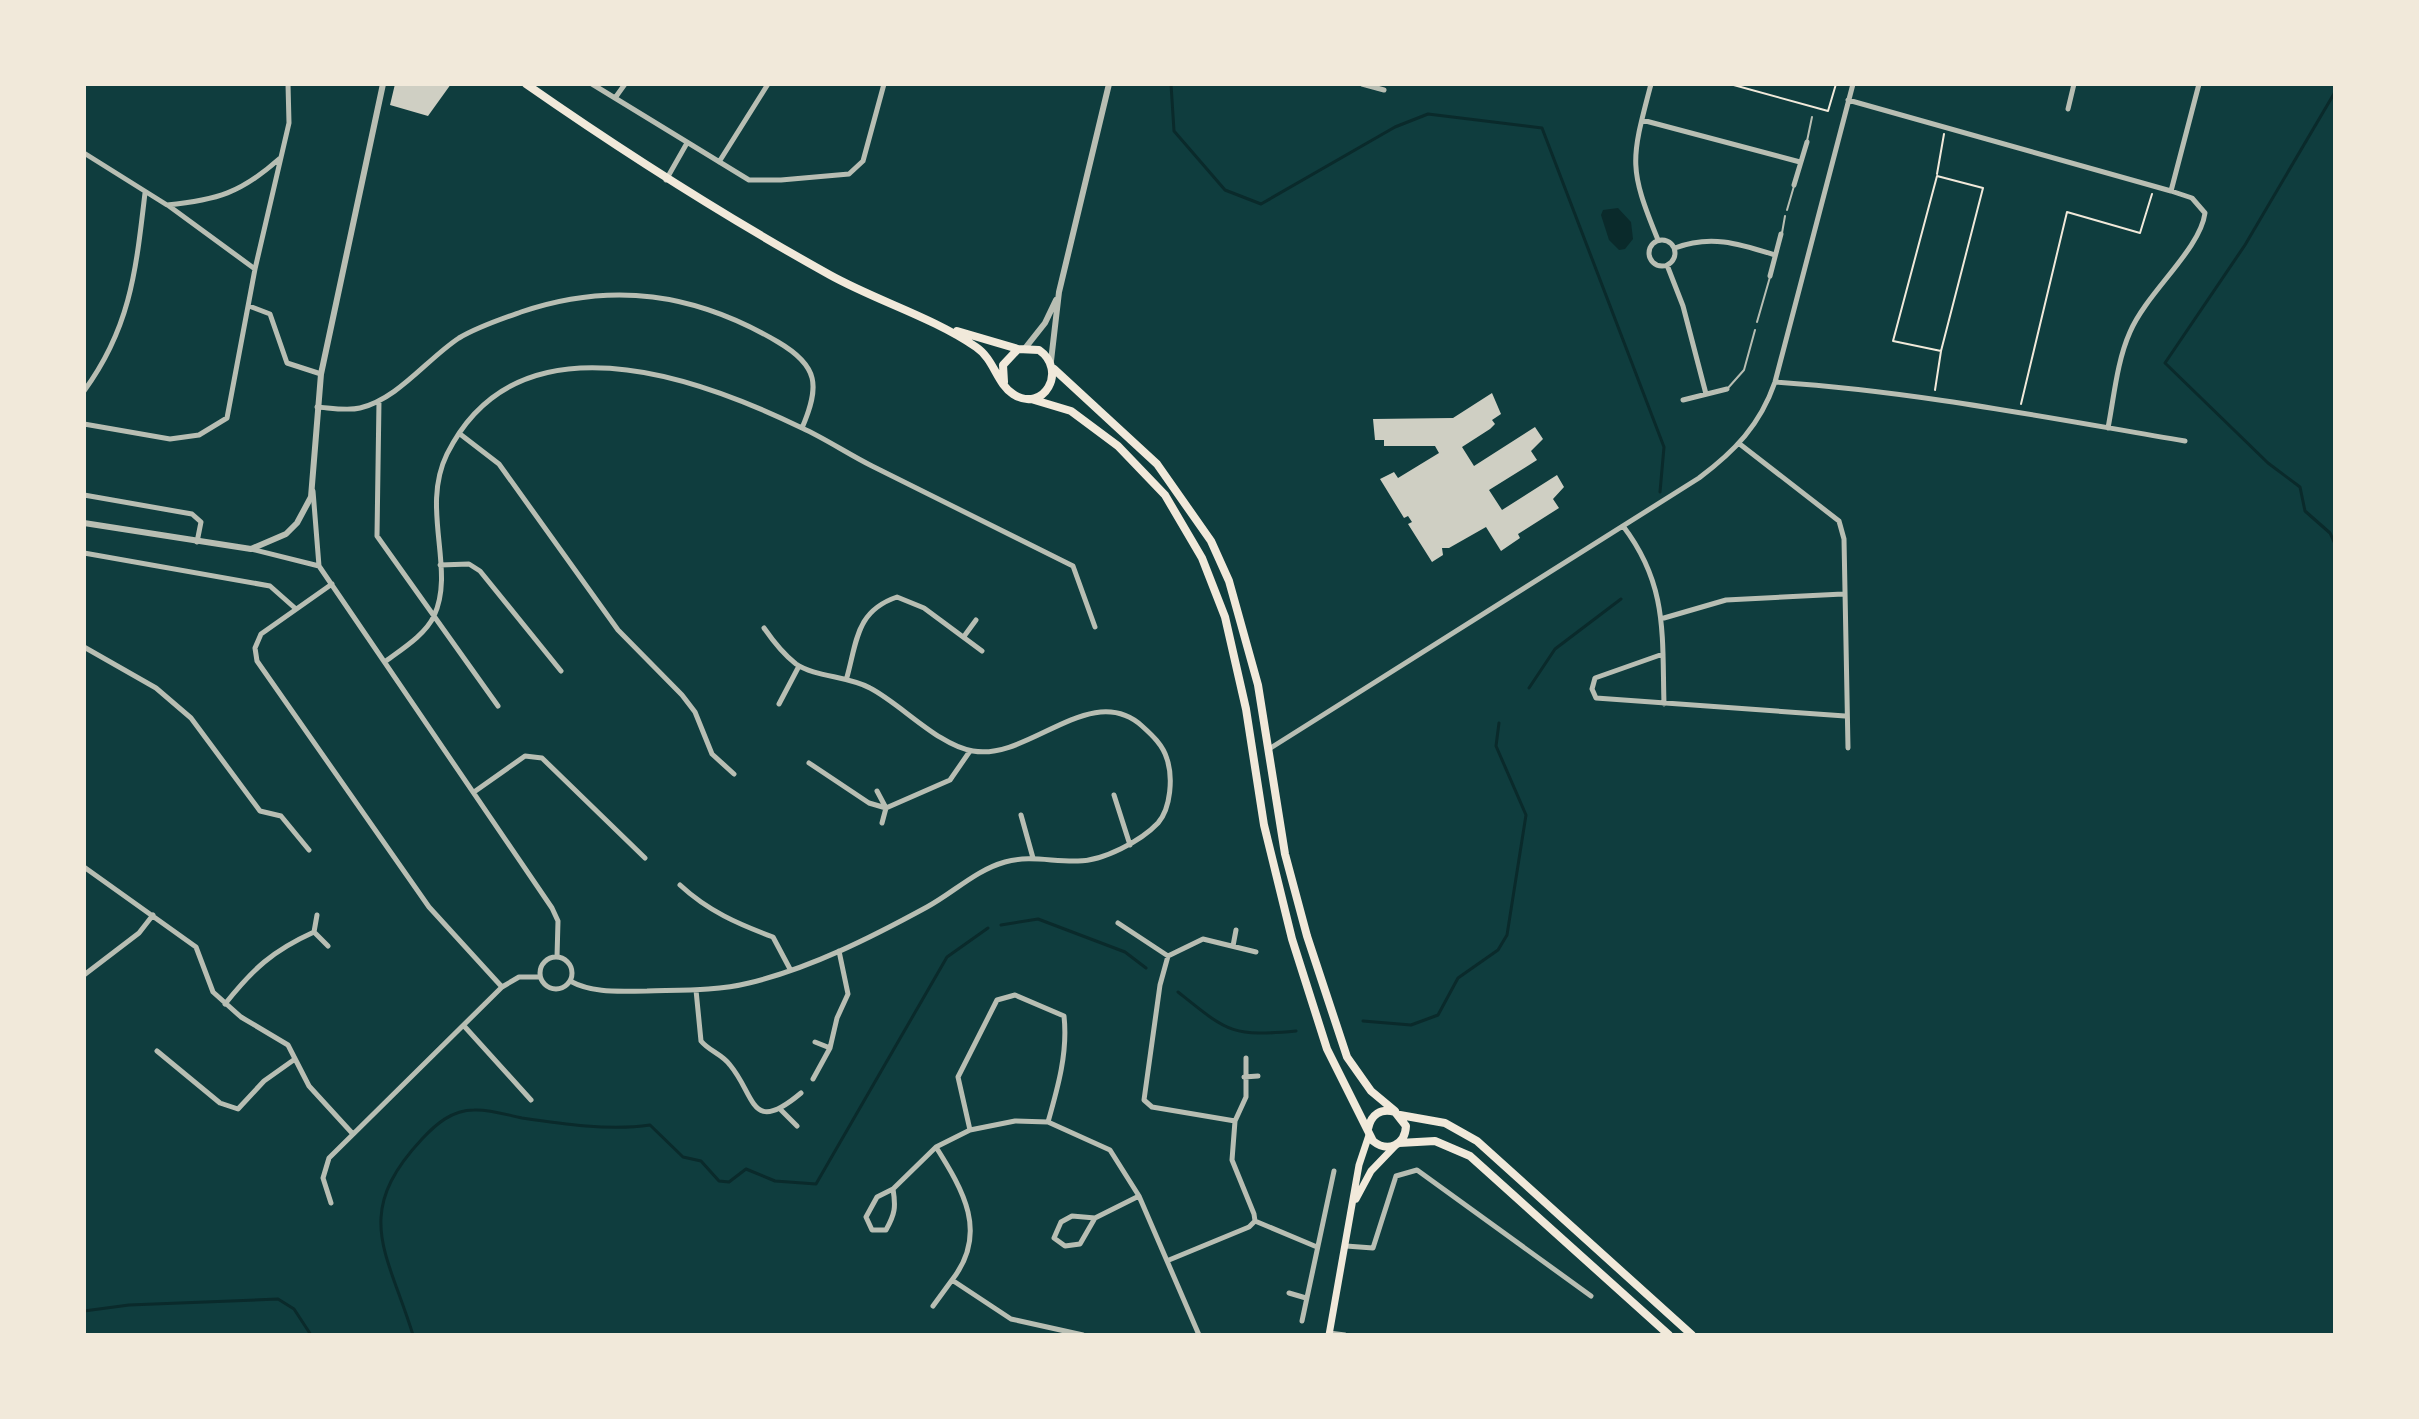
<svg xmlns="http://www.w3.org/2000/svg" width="2419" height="1419" font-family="'Playfair Display',serif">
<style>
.water{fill:#0a2a2b}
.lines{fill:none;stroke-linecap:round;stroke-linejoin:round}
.stream{stroke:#0a2a2b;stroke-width:3}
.building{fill:#cfcfc3}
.path{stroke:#f1e9da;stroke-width:2}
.service{stroke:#b8beb3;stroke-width:2}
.minor{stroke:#b8beb3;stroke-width:5}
.tertiary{stroke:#b8beb3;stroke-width:6}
.secondary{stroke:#f1e9da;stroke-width:7}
.primary{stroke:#f1e9da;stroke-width:8}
</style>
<rect width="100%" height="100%" fill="#0f3d3e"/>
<path class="water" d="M1618,208L1631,222L1633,239L1625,249L1619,250L1609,240L1601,215L1603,210Z"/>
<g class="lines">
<path class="stream" d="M1171,84L1174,131L1225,190L1261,204L1395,127L1428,114L1542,128L1664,447L1660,492
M2335,92L2245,245L2165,363L2268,463L2300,487L2305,511L2330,533L2335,544
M1529,688L1555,649L1621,599
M1001,925L1038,919L1125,952L1146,968
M1178,992C1228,1032 1231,1037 1296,1031
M1363,1021L1411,1025L1438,1015L1458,978L1498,950L1507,935L1526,815L1496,746L1499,723
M84,1311L129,1305L278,1299L294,1309L311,1335
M413,1335C387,1251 352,1214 422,1139C436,1124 452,1110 474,1110C489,1109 507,1115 522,1118C562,1124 610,1131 650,1125L683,1157L701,1161L719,1181L729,1182L746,1169L775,1181L816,1184L947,957L988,928"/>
</g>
<path class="building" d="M395,84H451L428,116L390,105Z
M1492,393L1501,414L1492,420L1495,424L1490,429L1462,447L1474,466L1535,427L1543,439L1531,451L1537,460L1489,490L1502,510L1557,475L1564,487L1553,499L1559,508L1518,534L1520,538L1501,551L1486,527L1449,548H1442L1443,555L1432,562L1408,524L1412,522L1408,516L1404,518L1380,479L1394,472L1398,478L1439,453L1435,446H1384V440H1375L1373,419L1453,418Z"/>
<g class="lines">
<path class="path" d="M1730,84L1828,111L1836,84
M1937,174L1944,134
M1935,390L1941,351L1983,188L1937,176L1893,341L1941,351
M2021,404L2067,212L2140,233L2152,194"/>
<path class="service" d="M1807,141L1812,117
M1787,210L1794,186
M1782,233L1785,216
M1757,322L1770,277
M1728,388L1744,370L1755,330"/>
<path class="minor" d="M592,84L749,180H781L849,174L863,161L884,84
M1362,84L1384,90
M1651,84C1631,160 1628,167 1658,240
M615,98L625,84
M1848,100L2171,191L2192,198L2205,213C2200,250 2147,292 2130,332C2117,361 2114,397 2108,428
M2068,109L2074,84
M1642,120L1800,162
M84,153L167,205C217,200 241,193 279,159
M719,162L768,84
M666,180L687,143
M1794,185L1807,142
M2171,191L2199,84
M169,206L255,269
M1649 253a13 13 0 1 1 26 0a13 13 0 1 1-26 0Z
M1675,248C1711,234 1740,244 1775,255
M1667,265L1683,306L1706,394
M1770,276L1781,234
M249,306L270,314L287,363L321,374
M1775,382C1913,391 2049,418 2185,441
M84,391C131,327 136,269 145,193
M1683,400L1727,389
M379,401L377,536L498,706
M317,407C331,408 347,411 360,408C398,399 427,359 459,338C477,327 501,319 521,312C612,281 695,293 778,342C819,366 820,386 802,428
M84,424L170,439L199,435L227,418L255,269L289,123L288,84
M460,434L499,464L618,630L682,695L695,712L712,754L734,774
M1741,445L1839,521L1844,539L1848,748
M313,491L319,566
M84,495L192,514L201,522L197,542
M1623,526C1668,585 1662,635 1664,704
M251,549L319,566
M84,553L270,586L296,609
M440,565L469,564L480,571L561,671
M319,566L552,908L558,921L557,957
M332,584L261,634L255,648L257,661L429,907L502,987
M1664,618L1726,600L1843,594
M965,635L976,620
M84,647L156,688L191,718L260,811L281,816L309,850
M1663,654L1595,678L1592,689L1596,698L1845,716
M386,661C402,649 425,635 434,616C456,569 420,509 447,454C517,313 693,375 802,428C826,439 848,454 872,466C939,499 1006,533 1073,566L1095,627
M847,677C857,641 856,611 897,597L924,608L982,651
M779,704L799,666
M1269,749L1699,478C1735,451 1760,425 1775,382L1853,84
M809,763L869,803L886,808L950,780L970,751
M877,791L886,808L882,823
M474,792L525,756L542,758L645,858
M1114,795L1130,845
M1021,815L1033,858
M84,867L196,947L213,992L241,1017L288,1045L309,1086L352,1133
M680,885C708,911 738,924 773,937L790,969
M1118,923L1168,956L1160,985L1144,1100L1152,1107L1235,1121L1232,1160L1254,1214L1255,1221L1249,1227L1169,1260
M314,932L328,946
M1233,946L1236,930
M1168,956L1203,939L1256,952
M540 973a16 16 0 1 1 32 0a16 16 0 1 1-32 0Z
M84,975L139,933L153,915
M570,981C594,994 621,991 647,991C681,990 717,991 749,983C811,968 872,937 927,907C953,893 976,870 1005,862C1030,855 1053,862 1078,861C1103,861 1141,841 1158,823C1171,808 1173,777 1167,759C1163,745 1152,735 1142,726C1091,680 1029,761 973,751C939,746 901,704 870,688C848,676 815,677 796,664C783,654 773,641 764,628
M696,990L701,1041C709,1051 722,1054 730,1065C756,1096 750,1136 801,1093
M225,1004C253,969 272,951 314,932L317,915
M465,1027L531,1100
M815,1042L830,1048
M157,1051L220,1103L238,1109L264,1081L295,1059
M1244,1077L1258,1076
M813,1079L830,1048L837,1018L848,994L839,951
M781,1110L797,1126
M1235,1121L1246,1097V1058
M970,1130L958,1077L997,1000L1015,995L1064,1016C1068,1052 1058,1087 1048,1122
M936,1147C963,1190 989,1233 952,1280L1011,1319L1083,1335
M893,1189C896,1207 895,1214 886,1230H872L866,1217L877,1197L893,1189L936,1147L970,1130L1015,1121L1048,1122L1110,1150L1139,1196L1199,1335
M331,1203L323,1178L329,1158L502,987L519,977H540
M1095,1218L1072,1216L1061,1222L1054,1238L1065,1246L1080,1244L1095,1218L1139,1196
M1255,1221L1317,1247
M1346,1246L1373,1248L1396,1176L1417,1170L1591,1296
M1289,1293L1306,1298
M933,1306L952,1280
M1302,1321L1334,1171
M1329,1333L1345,1335"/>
<path class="tertiary" d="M1026,347L1045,323L1056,300
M1051,361L1059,292L1109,84
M84,523L251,549L286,534L297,523L311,497L321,374L383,84"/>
<path class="secondary" d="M1356,1199L1371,1171L1395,1146
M1329,1335L1359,1165L1369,1135"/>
<path class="primary" d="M526,84C625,153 724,216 830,275C877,301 932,317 976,347C994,359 997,384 1013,394C1044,414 1068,370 1039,350L1018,349L1003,365L1004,382
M957,331L1018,349
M1054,369L1157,464L1211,541L1229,581L1258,685L1285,854L1307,936L1347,1057L1371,1091L1395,1111
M1031,399L1071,411L1118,446L1165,495L1202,558L1225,617L1246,709L1264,825L1292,939L1327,1049L1373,1141C1388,1153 1405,1145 1406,1126L1395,1112C1381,1108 1371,1114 1368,1129
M1400,1115L1445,1123L1477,1141L1692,1335
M1399,1143L1435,1141L1470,1156L1669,1335"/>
</g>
<rect width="2419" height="1419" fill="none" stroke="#f1e9da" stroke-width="172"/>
</svg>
